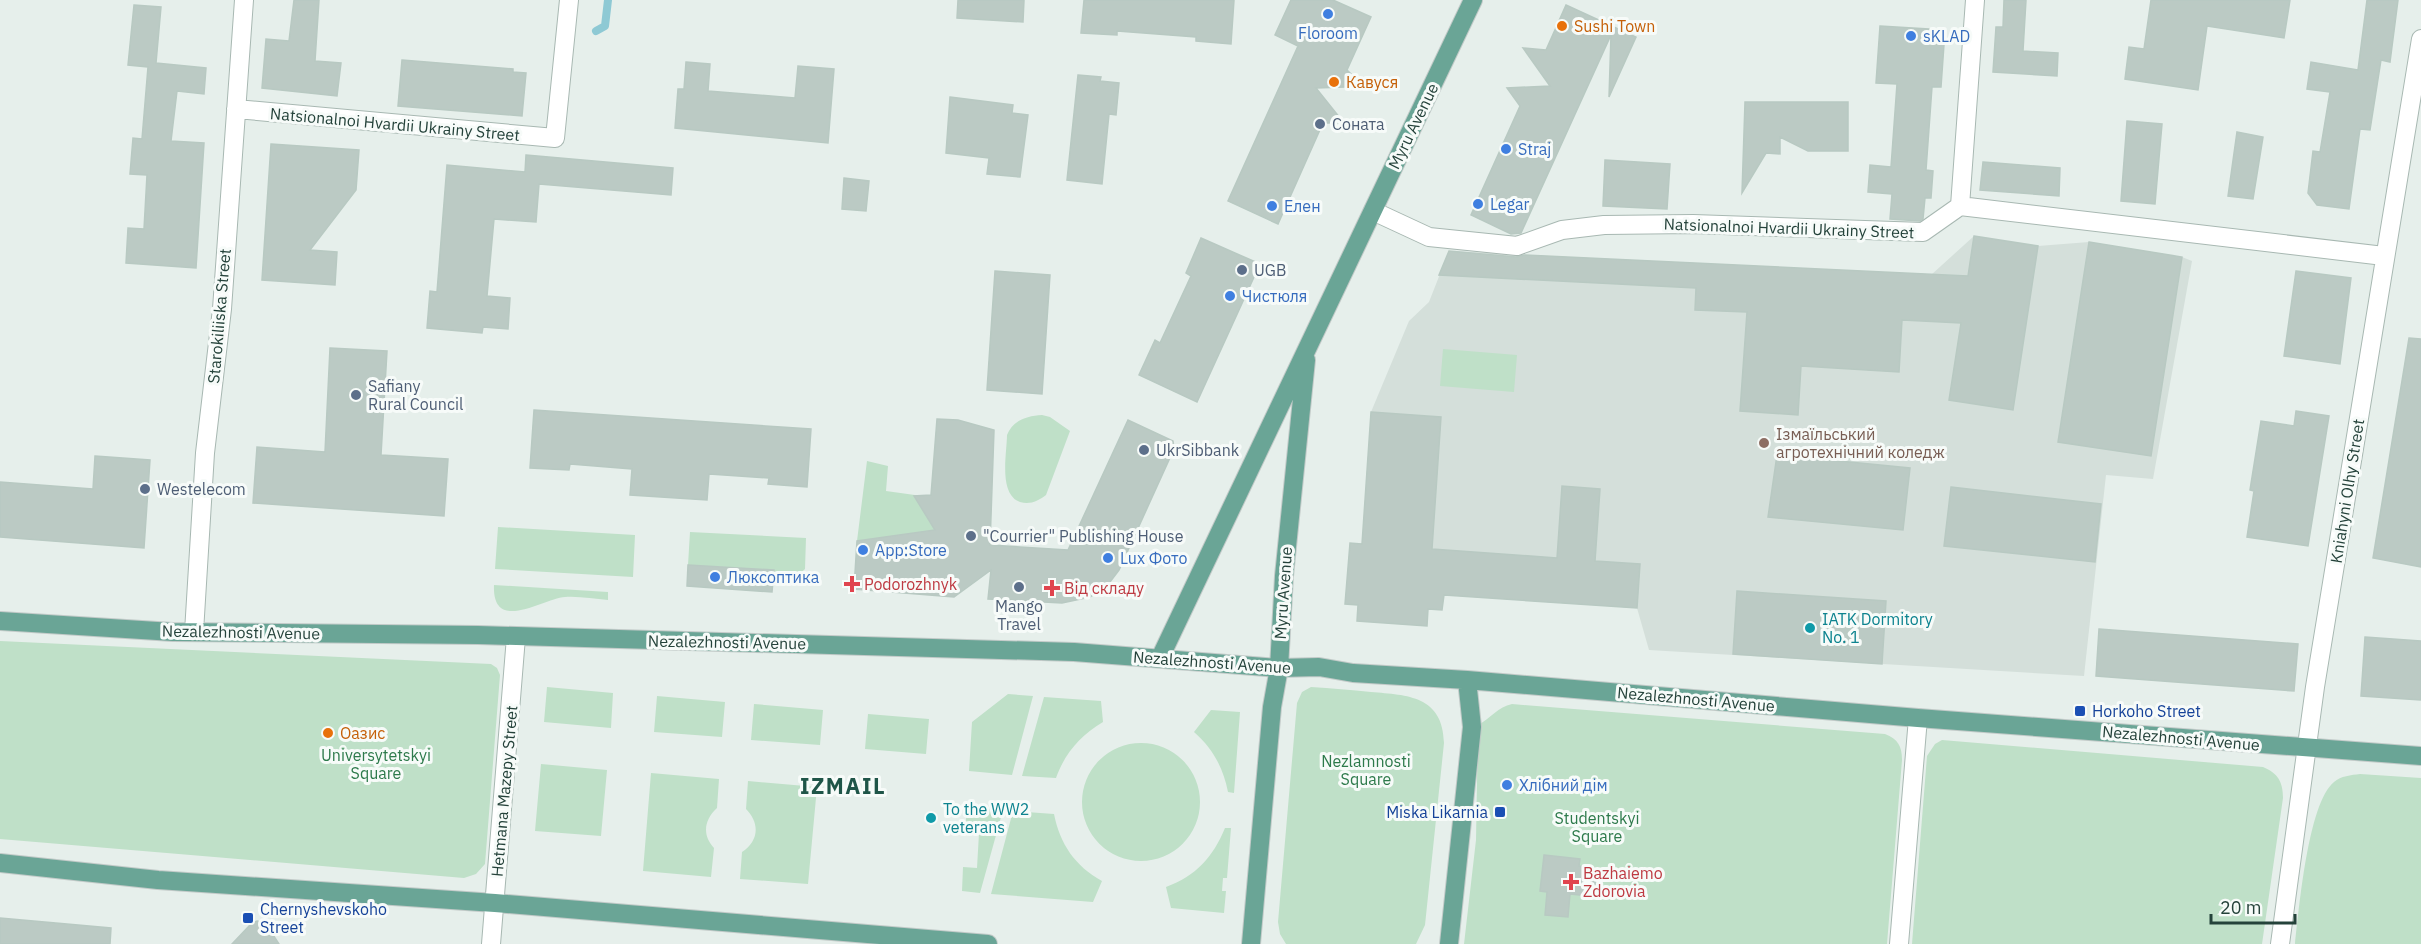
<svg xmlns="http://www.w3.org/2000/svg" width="2421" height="944" font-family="'IBM Plex Sans',sans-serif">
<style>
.built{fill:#d4dfda}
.green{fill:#bfe0c8}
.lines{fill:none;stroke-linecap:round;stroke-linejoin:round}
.stream{stroke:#8ec9d4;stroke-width:8}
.building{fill:#bbcac4;stroke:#b8c9c2;stroke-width:1.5}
.minor-casing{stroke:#a8b8b2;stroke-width:20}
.major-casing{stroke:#c2cac8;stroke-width:20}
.minor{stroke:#fff;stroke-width:18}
.major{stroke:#6aa596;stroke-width:18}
.shop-dot{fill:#3f7fe0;stroke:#f7fbf9;stroke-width:2}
.food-dot{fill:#e8710a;stroke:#f7fbf9;stroke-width:2}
.service-dot{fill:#5c6f8a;stroke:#f7fbf9;stroke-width:2}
.education-dot{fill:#8d6e63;stroke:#f7fbf9;stroke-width:2}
.health-dot{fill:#e0444e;stroke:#f7fbf9;stroke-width:2}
.culture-dot{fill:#0f9aa8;stroke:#f7fbf9;stroke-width:2}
.transit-dot{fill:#1a4fb4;stroke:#f7fbf9;stroke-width:2}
.labels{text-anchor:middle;stroke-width:6;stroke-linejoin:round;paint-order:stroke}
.food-label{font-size:16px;fill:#c56008;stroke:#f7fbf9;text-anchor:start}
.shop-label{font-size:16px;fill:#366cbe;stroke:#f7fbf9;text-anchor:start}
.street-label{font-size:16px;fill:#24423a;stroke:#f7fbf9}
.service-label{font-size:16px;fill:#4e5e75;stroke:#f7fbf9;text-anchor:start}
.education-label{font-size:16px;fill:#785e54;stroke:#f7fbf9;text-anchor:start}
.health-label{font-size:16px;fill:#be3a42;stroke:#f7fbf9;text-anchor:start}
.culture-label{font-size:16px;fill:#0d838f;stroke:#f7fbf9;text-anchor:start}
.transit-label{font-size:16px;fill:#164399;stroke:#f7fbf9;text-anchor:start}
.park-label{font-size:16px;fill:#2d7a4b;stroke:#f7fbf9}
.district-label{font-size:22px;font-weight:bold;letter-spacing:1.5px;fill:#1f5548;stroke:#f7fbf9}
</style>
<rect width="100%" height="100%" fill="#e6efeb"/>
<path class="built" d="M1974,236L2038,246L2089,242L2182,257L2192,261L2153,479L2106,475L2084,676L1649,650L1637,608L1444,595L1442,610H1428L1427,626L1357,621L1358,605L1345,604L1350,543L1362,544L1371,412L1409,321L1429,302L1449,251L1931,275Z"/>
<path class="green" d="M1443,349L1517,355L1514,392L1440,386Z
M1042,415L1050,417L1070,431L1046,495C1038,501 1030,505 1020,502C998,494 1007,453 1007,435C1013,420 1027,416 1042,415Z
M867,461L888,466L886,491L922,496L936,530L857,541Z
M498,527L635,535L633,577L495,569Z
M690,532L806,538L805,569L794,579L773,577V570L688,565Z
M494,585L608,592V600C594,599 579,596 565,597C544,598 492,635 494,585Z
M0,641L491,664L497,668L500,675L485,864L476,874L464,878L0,839Z
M547,687L613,693L611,728L544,722Z
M1311,687C1331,688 1351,690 1371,692C1408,695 1443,696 1444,743L1425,925L1416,944H1286L1280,934L1278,922L1297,703L1302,692Z
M1008,694L1033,696L1012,775L969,771L972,722Z
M657,696L725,702L722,737L654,732Z
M1044,697L1101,701L1103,722C1080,736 1065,753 1056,778L1022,776Z
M754,704L823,710L820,745L751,740Z
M1512,704L1885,734C1898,739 1902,746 1902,760L1887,944H1464L1476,840L1478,725C1491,718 1498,707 1512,704Z
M1211,710L1240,712L1234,793L1228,792C1223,767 1213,749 1194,732Z
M868,714L929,719L926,754L865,749Z
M1942,740L2263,767C2278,773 2283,782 2283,798L2262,944H1912L1927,756L1935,744Z
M1082 802a59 59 0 1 1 118 0a59 59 0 1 1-118 0Z
M541,764L607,770L601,836L535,831Z
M651,773L719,779L717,808C704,820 702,835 714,848L711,877L643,871Z
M2360,774L2421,778V944H2295C2299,909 2308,803 2334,782C2341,776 2351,775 2360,774Z
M748,781L817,787L808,884L740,879L742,852C759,841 760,823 746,809Z
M967,807L1003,810L980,893L962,891L963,867L977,868L979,833L965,832Z
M1013,811L1054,814C1060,844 1075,866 1102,881L1093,902L991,894Z
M1225,828H1231L1227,878H1223L1222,891H1226L1224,913L1171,908L1166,887C1196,876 1213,857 1225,828Z"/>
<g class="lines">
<path class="stream" d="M596,31L605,26L608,0"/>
</g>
<path class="building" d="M294,0H319L315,61L341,63L337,96L262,88L266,39L289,41Z
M958,0H1024L1023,22L957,18Z
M1084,0H1234L1231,44L1196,41V37L1117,31V35L1081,33Z
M1291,0H1333L1371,17L1347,70L1351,74L1345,87L1316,88L1344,123H1323L1278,224L1228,201L1298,46L1275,35Z
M2004,0H2026L2023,51L2058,53L2057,76L1993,72L1996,27H2003Z
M2151,0H2290L2284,38L2207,26L2198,90L2125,79L2129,47L2144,49Z
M2367,0H2398L2390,62L2381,60L2370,130L2360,129L2349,209L2317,205L2308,193L2313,151L2320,152L2330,92L2307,89L2311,62L2358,70Z
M134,5L161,7L156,63L206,68L204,94L177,91L171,141L204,143L196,268L126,263L128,228L144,229L147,175L130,174L133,138L142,139L148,67L128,65Z
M1566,5L1636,37L1609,97L1611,35L1521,233L1511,234L1471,215L1520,106L1507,88L1550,86L1523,48L1546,50Z
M1880,26L1945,30L1941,87H1932L1926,170L1933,171L1931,198H1925L1923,219L1920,221L1890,219L1892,194L1868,192L1870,165L1891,167L1897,84L1876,83Z
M402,60L513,69V72L526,73L522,116L398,106Z
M686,62L710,64L708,91L795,98L798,66L834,69L828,143L675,128L678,89H684Z
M1078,75L1101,77L1100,81L1119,83L1116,115L1109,114L1102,184L1067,180Z
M950,97L1013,105L1012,113L1028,115L1020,177L987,174L989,158L946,153Z
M1745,102H1848V151H1808L1780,137V154L1766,153L1742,193Z
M2127,121L2162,124L2155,204L2121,201Z
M2237,132L2263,137L2253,199L2228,196Z
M271,144L359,150L356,190L310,250L337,252L335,285L262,280Z
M526,155L673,168L671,195L539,184L536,222L494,219L487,296L510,298L508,329L483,327L482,333L427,328L430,291L437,292L447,165L525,172Z
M1605,160L1670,164L1667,209L1603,206Z
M1983,162L2060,168L2059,196L1980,190Z
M844,178L869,181L866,211L842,209Z
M1974,236L2038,246L2013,410L1949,400L1961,323L1902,320L1899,372L1801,366L1798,415L1740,411L1747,312L1695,310L1696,288L1439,275L1449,251L1516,257L1525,255L1968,276Z
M1201,238L1260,264L1197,402L1139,375L1155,340L1160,343L1191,276L1186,273Z
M2089,242L2182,257L2151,456L2058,442Z
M995,271L1050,275L1042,394L987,390Z
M2296,271L2351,278L2340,364L2284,356Z
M2409,338L2421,339V567L2373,558Z
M330,348L387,351L381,455L448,459L444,516L253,503L257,447L325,452Z
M534,410L811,429L807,487L768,484L769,478L709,474L707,500L630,495L632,469L570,464L569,470L530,468Z
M2296,411L2329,416L2308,546L2247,537L2254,491L2250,490L2261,421L2294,426Z
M1371,412L1441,417L1432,549L1557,558L1562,486L1600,489L1595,561L1640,564L1637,608L1444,595L1442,610L1428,609L1427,626L1357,621L1358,605L1345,604L1350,543L1362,544Z
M937,419L958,420L994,430L990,545L1068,550L1128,420L1173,441L1174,449L1119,570L1107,586L1090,597L1062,603L988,599L991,570L954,597L854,589L857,541L935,530L914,496L931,495Z
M1777,455L1910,468L1903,530L1768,517Z
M95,456L150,460L144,548L0,537V482L93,489Z
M1951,487L2101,504L2095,562L1944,546Z
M688,565L774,570L772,592L687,586Z
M1737,591L1886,601L1882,664L1733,654Z
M2099,629L2298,644L2294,691L2096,676Z
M2365,637L2421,641V700L2361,696Z
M1544,855L1580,859L1579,866L1602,869L1598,897L1570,894L1568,917L1545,915L1547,892L1540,891Z
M0,918L111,928L110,944H0Z
M257,921L266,924L279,944H232L252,923Z"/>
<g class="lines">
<g class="minor-casing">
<path id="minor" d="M236,109L555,138L569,0
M1960,206L1975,0
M1373,211L1429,237L1517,246L1562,230L1604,225L1693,224L1923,232L1960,206L2384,256
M194,632L205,453L222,309L244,0
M491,944L516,637
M1899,944L1918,718
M2280,944L2315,687L2421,39"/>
</g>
<g class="major-casing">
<path id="major" d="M0,621L173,632L478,635L1074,652L1279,668L1319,667L1353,673L1467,680L1918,718L2421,756
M1160,658L1473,0
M0,863L158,880L495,903L988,944
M1251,944L1272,707L1279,668L1284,576L1306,360
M1449,944L1472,727L1467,680"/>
</g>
<use href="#minor" class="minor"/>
<use href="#major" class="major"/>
</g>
<g class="shop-dot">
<circle cx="1328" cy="14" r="6"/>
<circle cx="1911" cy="36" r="6"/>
<circle cx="1506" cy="149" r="6"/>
<circle cx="1478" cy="204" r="6"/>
<circle cx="1272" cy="206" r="6"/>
<circle cx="1230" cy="296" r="6"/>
<circle cx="863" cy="550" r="6"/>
<circle cx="1108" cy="558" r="6"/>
<circle cx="715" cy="577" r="6"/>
<circle cx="1507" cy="785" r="6"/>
</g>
<g class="food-dot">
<circle cx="1562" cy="26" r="6"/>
<circle cx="1334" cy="82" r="6"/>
<circle cx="328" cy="733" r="6"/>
</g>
<g class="service-dot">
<circle cx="1320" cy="124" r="6"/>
<circle cx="1242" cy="270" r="6"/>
<circle cx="356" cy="395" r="6"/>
<circle cx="1144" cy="450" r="6"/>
<circle cx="145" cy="489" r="6"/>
<circle cx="971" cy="536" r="6"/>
<circle cx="1019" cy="587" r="6"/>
</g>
<circle class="education-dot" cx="1764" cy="443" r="6"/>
<g class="health-dot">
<path d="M849 575h6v6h6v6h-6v6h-6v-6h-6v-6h6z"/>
<path d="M1049 579h6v6h6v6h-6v6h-6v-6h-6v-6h6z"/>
<path d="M1568 873h6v6h6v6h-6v6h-6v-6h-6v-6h6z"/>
</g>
<g class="culture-dot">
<circle cx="1810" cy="628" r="6"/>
<circle cx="931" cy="818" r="6"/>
</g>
<g class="transit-dot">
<rect x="2074" y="705" width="12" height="12" rx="3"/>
<rect x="1494" y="806" width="12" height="12" rx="3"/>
<rect x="242" y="912" width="12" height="12" rx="3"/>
</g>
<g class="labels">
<g class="food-label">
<text x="1574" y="32">Sushi Town</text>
<text x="1346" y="88">Кавуся</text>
<text x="340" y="739">Оазис</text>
</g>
<g class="shop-label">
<text x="1328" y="39" text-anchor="middle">Floroom</text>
<text x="1923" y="42">sKLAD</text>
<text x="1518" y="155">Straj</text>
<text x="1490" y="210">Legar</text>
<text x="1284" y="212">Елен</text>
<text x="1242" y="302">Чистюля</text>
<text x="875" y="556">App:Store</text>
<text x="1120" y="564">Lux Фото</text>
<text x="727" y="583">Люксоптика</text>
<text x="1519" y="791">Хлібний дім</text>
</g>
<g class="street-label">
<text transform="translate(395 124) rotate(5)" y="6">Natsionalnoi Hvardii Ukrainy Street</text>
<text transform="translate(1413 126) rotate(-64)" y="6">Myru Avenue</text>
<text transform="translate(1789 228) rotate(2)" y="6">Natsionalnoi Hvardii Ukrainy Street</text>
<text transform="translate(219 316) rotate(-85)" y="6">Starokiliiska Street</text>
<text transform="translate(2347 491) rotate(-81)" y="6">Kniahyni Olhy Street</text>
<text transform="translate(1283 593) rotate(-86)" y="6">Myru Avenue</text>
<text transform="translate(241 632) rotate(1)" y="6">Nezalezhnosti Avenue</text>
<text transform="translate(727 642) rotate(1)" y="6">Nezalezhnosti Avenue</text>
<text transform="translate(1212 662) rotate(4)" y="6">Nezalezhnosti Avenue</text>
<text transform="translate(1696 699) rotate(5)" y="6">Nezalezhnosti Avenue</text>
<text transform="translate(2181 738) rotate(5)" y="6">Nezalezhnosti Avenue</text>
<text transform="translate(504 791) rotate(-85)" y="6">Hetmana Mazepy Street</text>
</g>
<g class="service-label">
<text x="1332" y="130">Соната</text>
<text x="1254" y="276">UGB</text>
<text x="368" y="392">Safiany<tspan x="368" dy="18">Rural Council</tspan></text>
<text x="1156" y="456">UkrSibbank</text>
<text x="157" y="495">Westelecom</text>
<text x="983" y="542">"Courrier" Publishing House</text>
<text x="1019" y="612" text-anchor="middle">Mango<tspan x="1019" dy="18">Travel</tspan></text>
</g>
<g class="education-label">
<text x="1776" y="440">Ізмаїльський<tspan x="1776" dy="18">агротехнічний коледж</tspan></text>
</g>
<g class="health-label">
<text x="864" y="590">Podorozhnyk</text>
<text x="1064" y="594">Від складу</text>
<text x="1583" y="879">Bazhaiemo<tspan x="1583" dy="18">Zdorovia</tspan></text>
</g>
<g class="culture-label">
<text x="1822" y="625">IATK Dormitory<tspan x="1822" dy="18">No. 1</tspan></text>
<text x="943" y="815">To the WW2<tspan x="943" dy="18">veterans</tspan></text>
</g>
<g class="transit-label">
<text x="2092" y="717">Horkoho Street</text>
<text x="1488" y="818" text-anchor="end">Miska Likarnia</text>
<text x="260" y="915">Chernyshevskoho<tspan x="260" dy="18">Street</tspan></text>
</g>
<g class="park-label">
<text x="376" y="761">Universytetskyi<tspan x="376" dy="18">Square</tspan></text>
<text x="1366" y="767">Nezlamnosti<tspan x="1366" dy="18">Square</tspan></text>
<text x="1597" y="824">Studentskyi<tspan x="1597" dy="18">Square</tspan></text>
</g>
<g class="district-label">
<text x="843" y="794">IZMAIL</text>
</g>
</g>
<path d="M2211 914v9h84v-9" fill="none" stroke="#24423a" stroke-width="3"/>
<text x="2220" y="914" font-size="18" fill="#24423a" stroke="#f7fbf9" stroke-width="4.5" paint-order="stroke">20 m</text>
</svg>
